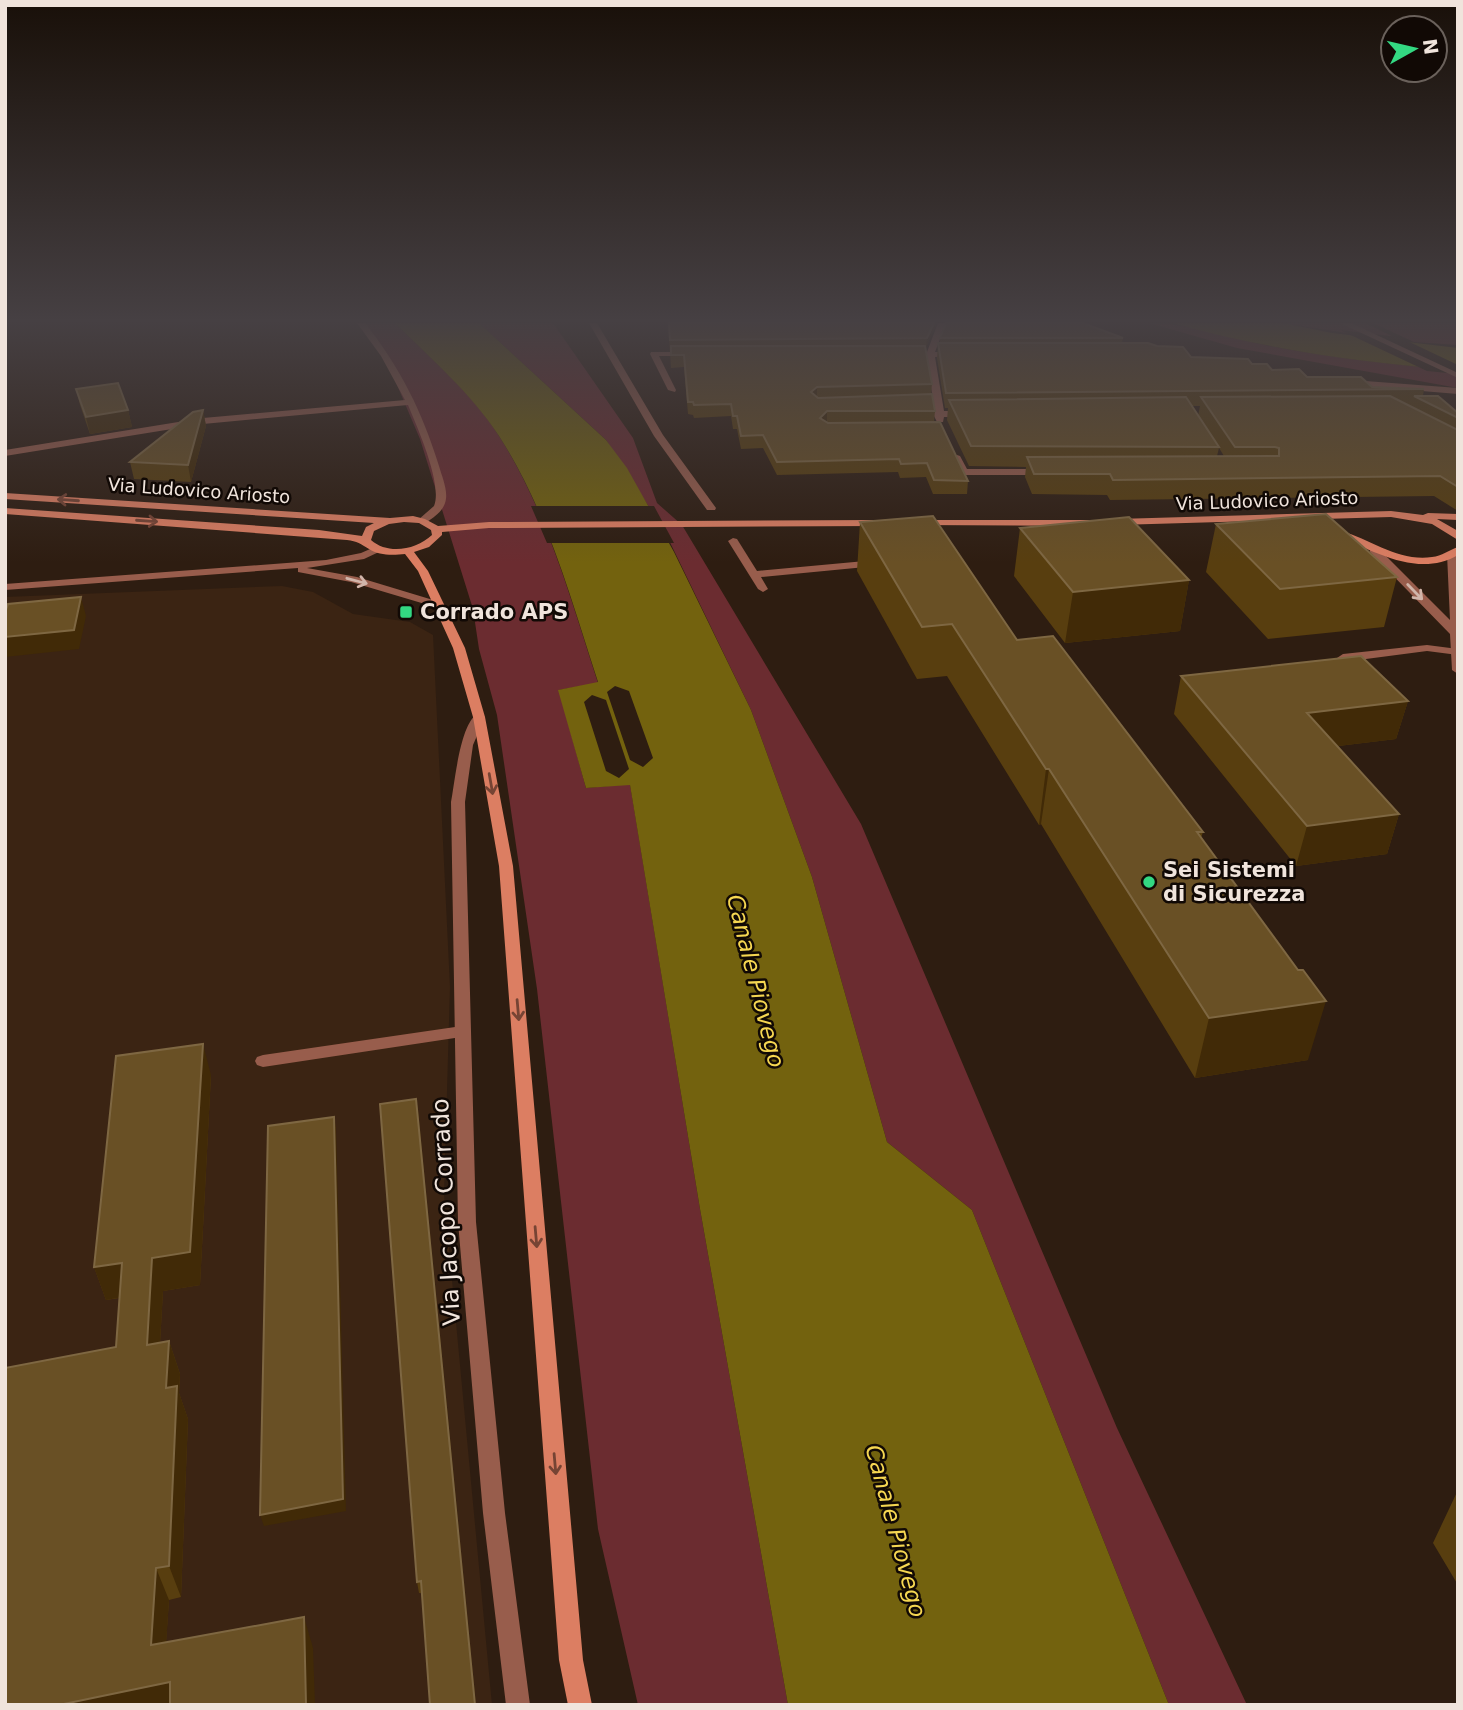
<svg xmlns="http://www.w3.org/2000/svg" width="1463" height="1710" font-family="'DejaVu Sans',sans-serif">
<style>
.built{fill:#3b2413}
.green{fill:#6b2c30}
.water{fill:#73620e;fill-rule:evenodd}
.pier{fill:#2e1d11}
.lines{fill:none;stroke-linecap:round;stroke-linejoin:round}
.service{fill:#985d4c;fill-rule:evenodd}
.minor{fill:#985d4c;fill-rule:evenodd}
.secondary{fill:#dc7e62;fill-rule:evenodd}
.wall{fill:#583e0f;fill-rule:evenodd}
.shaded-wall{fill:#412a07}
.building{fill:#695025;stroke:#7e6742;stroke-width:2}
.oneway{stroke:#764434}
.oneway2{stroke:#d1b5aa}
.poi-dot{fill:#33d882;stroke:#110905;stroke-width:2.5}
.labels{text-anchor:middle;stroke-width:5;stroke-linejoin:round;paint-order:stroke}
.far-street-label{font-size:18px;fill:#f0e4dc;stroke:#110905}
.poi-label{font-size:21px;font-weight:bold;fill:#f0e4dc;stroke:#110905;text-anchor:start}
.water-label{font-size:23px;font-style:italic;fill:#f6d752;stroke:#110905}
.near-street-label{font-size:24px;fill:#f0e4dc;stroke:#110905}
</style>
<rect width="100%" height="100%" fill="#2e1d11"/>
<path class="built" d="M282,586L313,592L353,614L410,622L433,635L450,987L444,1195L492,1705H5V597Z"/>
<path class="green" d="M357,323H395C431,359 472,393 499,436C547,511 571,600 598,683L559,690L586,788L630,784L700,1209L788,1705H638L598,1529L537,989L497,715L479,649L473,609L420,439L386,359Z
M479,323H553L633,438L657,503L682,525L861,824L1117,1428L1247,1705H1169L972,1210L887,1142L812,877L751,710L665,532L606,440Z
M1149,323C1188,323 1226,337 1265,345C1329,357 1393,365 1458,370V388L1237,348Z
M1283,323H1365L1404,342Z
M1373,323H1458V345L1414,342Z"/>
<path class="water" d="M395,323H479L606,440L627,468L674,552L751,710L812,877L887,1142L972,1210L1169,1705H788L700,1209L630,785L586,788L558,690L598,682C571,599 547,510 499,436C471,393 431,359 395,323ZM615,686L629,691L653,758L643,767L630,760L607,692ZM592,695L606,700L629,769L619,778L606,771L584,702Z
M1172,323H1283L1332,333L1458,348V370C1362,363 1265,349 1172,323Z"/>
<path class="pier" d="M1340,330L1399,337L1458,365V374L1427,371Z
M531,506H654L674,543H547Z"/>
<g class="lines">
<path class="service" d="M357,323H365C401,369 422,411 439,466C442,477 449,492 445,503C442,512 434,517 427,522L418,520L434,506C443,484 417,427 408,405L203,424L5,456V450L203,418L405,400L381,356Z
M733,538L737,539L757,571L876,560L881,563L876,566L761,577L768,589L763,592L758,589L728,541Z
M1427,645L1458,649V655L1427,651L1343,662L1337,658L1343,654Z
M462,1026L468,1028L470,1032L468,1036L263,1067L257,1065L255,1061L257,1057L263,1055Z"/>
<path class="minor" d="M589,323H597L663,435L716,508L715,510H707L654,436Z
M938,323H946L935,352H956L960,354L956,356L935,357L944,411H966L970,414L966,417H944L943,422H937L933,414L935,412L926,357H910L906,355L910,353L927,352Z
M1340,323H1351L1458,373V378Z
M651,352H690L694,354L690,356H659L676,390L675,392L668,390L650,354Z
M1352,380L1458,388V394L1349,385V381Z
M957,455L960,456L967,469H1043L1048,472L1043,475H964L961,474L952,458Z
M377,546L381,547V551L364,559L307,568L357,577L443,603V607H435L351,582L298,572V568L5,590V584L326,560L361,553Z
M1374,547L1378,548L1450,620L1447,554L1452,551L1457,554L1458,674L1452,670L1450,634L1370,552V548Z
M479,713L485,717L473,745L465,802L476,1222L505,1513L530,1705H506L483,1513L458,1222L451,802C455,782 460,721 479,713Z"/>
<path class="secondary" d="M5,493L390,518L413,516L425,519L438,526L489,522L879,520L884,523L879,526L489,528L442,532V535L429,547L414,552L428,571L465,648L485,717L513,866L583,1660L592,1705H568L559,1660L499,866L473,717L453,648L418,571L405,554C394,555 379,556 369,549C361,544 357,541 347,540L5,514V508L319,530L362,536L366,527L374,523L5,499ZM404,522L419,523L431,530L432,535C416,550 388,555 371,540L374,531L389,524Z
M1391,511L1423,515L1428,513L1458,514V520L1437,519L1458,531V540L1432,524L1391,517L1117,525L1112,522L1117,519Z
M921,520H1089L1094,523L1089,526L917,525V521Z
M1342,531C1371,540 1400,562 1432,557C1442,556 1449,550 1458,547V555C1419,578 1375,552 1338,536L1337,534Z"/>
</g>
<path class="wall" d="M668,323H937L926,347H925L932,384L931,394L935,411L934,422L968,481L967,494H933L926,477L900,478L898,472L777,475L763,448L741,449L737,429H733L731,416L694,418L693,415L688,414L684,367L671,368Z
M940,338H1123L1122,343L1191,357L1252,364L1272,370L1307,377L1372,387L1424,389L1423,396L1458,413V511L1434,496L1110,500L1107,495L1032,494L1025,477L1026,467L969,466L947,420L948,408H945L937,358L938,343H940ZM1192,406H1200L1198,416ZM1219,448L1224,456H1217Z
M76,389L128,410L132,427L90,434L80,405Z
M203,410L206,426L191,482L134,479L130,462Z
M860,522L1017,640L1203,832L1201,838L1308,1060L1195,1078L1041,824L1039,825L947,676L917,679L857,571Z
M1216,524L1397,577L1384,627L1268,639L1206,572Z
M1020,528L1189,580L1180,631L1065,643L1014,576Z
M1181,676L1408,701L1396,739L1338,746L1399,814L1387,854L1296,866L1174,714Z
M211,1075L200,1285L163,1291L160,1343L169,1341L180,1374L179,1393L188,1419L181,1597L169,1600L166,1642L313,1648L5,1705L116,1347L119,1298L106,1300L94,1267Z
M418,1110L422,1593H419L417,1582Z
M1458,1490V1585L1433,1543Z"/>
<path class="shaded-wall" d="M934,323H937L926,347L927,338Z
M817,387V399L811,392Z
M128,410L132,427L90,434L86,417Z
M203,410L206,426L191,482L188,465Z
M827,411V424L820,418Z
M1189,580L1180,631L1065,643L1073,592Z
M81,597L86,616L79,649L5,657V637Z
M1408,701L1396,739L1297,751L1307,713Z
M1046,769H1049L1041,824L1039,825Z
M1399,814L1387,854L1296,866L1307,826Z
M1326,1001L1308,1060L1195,1078L1209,1018Z
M203,1044L211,1075L200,1285L163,1291L158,1378L147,1345L152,1258Z
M416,1099L418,1110L476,1705H475Z
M334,1117L336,1128L346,1511L264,1526L260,1515Z
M122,1263L134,1295L106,1300L94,1267Z
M169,1341L180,1374L179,1393L188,1419L181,1597L169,1566L166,1388Z
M156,1568L169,1600L164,1676L151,1645Z
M304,1617L313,1648L315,1705H306Z
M170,1682L180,1705H59Z"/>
<path class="building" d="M669,323H934L927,338L670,340Z
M946,323H1083L1123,338H940Z
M938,343H1148L1157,346L1183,347L1191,357L1248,359L1252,364H1267L1272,370L1299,369L1307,377H1361L1372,387L1424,389L946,393Z
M671,346H925L932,384L817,387L811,392L818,398L932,394L935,411H827L820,418L828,423L940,422L968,481L934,480L927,463L901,464L899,459L777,462L763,435L741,436L737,416H733L731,404L694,405L693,402H688L684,355H671Z
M118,383L128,410L86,417L76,389Z
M1390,396L1458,430V487L1440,476L1113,480L1110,474H1034L1027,457L1279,456V448L1275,447H1235L1201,397Z
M1414,396H1438L1458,413V418Z
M1186,397L1219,447L971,446L949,400Z
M203,410L188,465L130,462L193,412Z
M1326,514L1397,577L1280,589L1216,524Z
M933,516L1017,640L1053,636L1203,832H1197L1298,970H1303L1326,1001L1209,1018L1049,769H1046L952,624L922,627L860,522Z
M1129,517L1189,580L1073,592L1020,528Z
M81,597L74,630L5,637V613L8,604Z
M1361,656L1408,701L1307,713L1399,814L1307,826L1181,676Z
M203,1044L190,1252L152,1258L147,1345L169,1341L166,1388L177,1386L169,1566L156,1568L151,1645L304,1617L306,1705H170V1682L59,1705H5V1368L116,1347L122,1263L94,1267L116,1056Z
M416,1099L462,1572L475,1705H430L421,1581L417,1582L380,1104Z
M334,1117L343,1499L260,1515L268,1126Z"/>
<defs><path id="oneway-shaft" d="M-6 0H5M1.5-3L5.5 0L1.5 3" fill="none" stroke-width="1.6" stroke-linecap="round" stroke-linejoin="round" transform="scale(1.75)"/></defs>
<g class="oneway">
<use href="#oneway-shaft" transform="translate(68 500) rotate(-176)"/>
<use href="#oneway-shaft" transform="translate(147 521) rotate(4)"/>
<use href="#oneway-shaft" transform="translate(491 784) rotate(80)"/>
<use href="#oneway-shaft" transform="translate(518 1010) rotate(85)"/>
<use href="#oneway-shaft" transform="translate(536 1237) rotate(85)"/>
<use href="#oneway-shaft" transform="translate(555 1464) rotate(85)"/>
</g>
<g class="oneway2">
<use href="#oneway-shaft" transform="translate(357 581) rotate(15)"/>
<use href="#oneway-shaft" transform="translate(1415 592) rotate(46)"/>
</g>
<linearGradient id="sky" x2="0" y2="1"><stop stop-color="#191009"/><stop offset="0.57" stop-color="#464043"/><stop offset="1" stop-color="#464043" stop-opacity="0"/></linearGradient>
<rect width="1463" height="563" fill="url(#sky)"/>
<g class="poi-dot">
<rect x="399" y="605" width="14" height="14" rx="3.5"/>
<circle cx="1149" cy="882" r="7"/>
</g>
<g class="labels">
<g class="far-street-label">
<text transform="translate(199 491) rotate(4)" y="6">Via Ludovico Ariosto</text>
<text transform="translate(1267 501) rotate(-2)" y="6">Via Ludovico Ariosto</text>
</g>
<g class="poi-label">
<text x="420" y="619">Corrado APS</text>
<text x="1163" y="877">Sei Sistemi<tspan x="1163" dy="24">di Sicurezza</tspan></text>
</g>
<g class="water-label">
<text transform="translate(756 981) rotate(76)" y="8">Canale Piovego</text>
<text transform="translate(896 1531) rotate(75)" y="8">Canale Piovego</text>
</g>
<g class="near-street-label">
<text transform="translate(446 1212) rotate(-93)" y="8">Via Jacopo Corrado</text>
</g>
</g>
<rect width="1463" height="1710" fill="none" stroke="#f0e4dc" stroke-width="14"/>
<g transform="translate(1414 49) rotate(82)"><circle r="33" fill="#110905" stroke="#6a615b" stroke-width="2"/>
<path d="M0-5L12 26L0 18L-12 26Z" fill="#33d882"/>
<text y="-10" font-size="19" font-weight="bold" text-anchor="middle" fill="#f0e4dc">N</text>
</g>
</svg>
